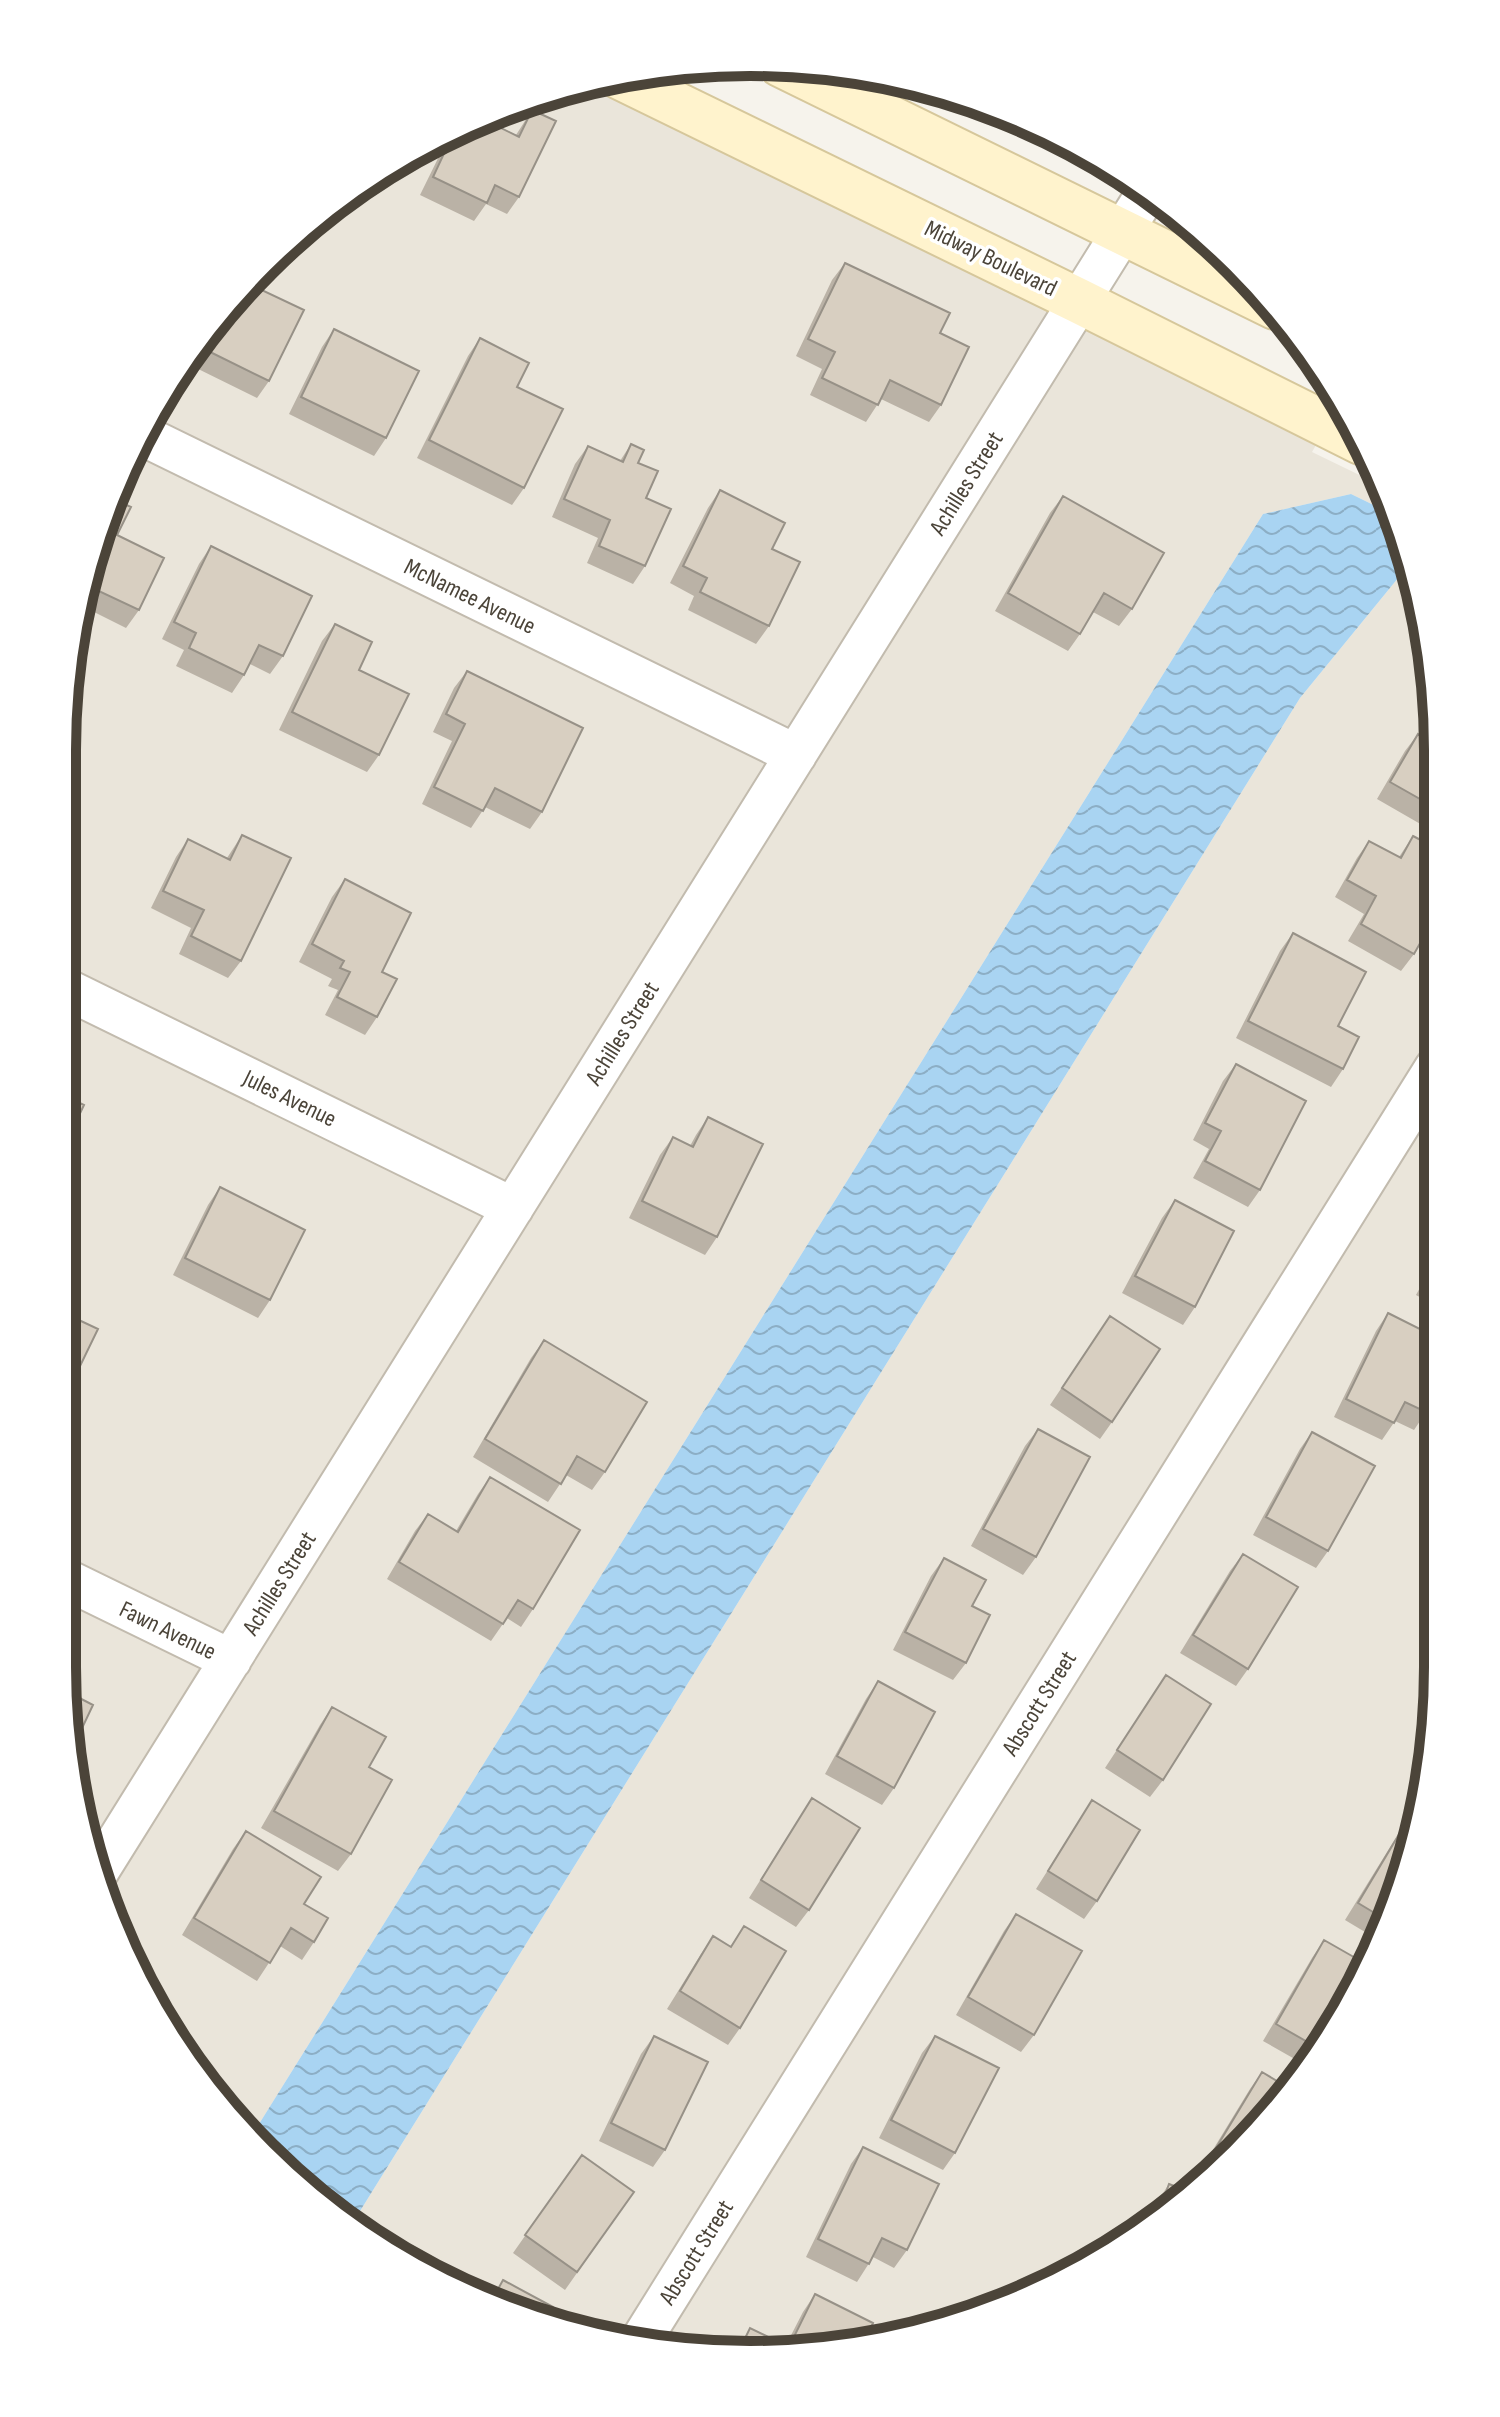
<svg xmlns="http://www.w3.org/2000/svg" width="1500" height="2417" font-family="'Sofia Sans Condensed',sans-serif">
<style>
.residential{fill:#eae5da}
.water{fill:url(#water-waves)}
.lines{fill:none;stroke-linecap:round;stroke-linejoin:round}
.street-casing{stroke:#c2bbae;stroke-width:44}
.secondary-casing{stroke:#d6c79b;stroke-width:48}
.street{stroke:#fff;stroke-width:40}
.secondary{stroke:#fff3cd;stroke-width:44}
.wall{fill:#bab2a6}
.building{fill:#d8cfc1;stroke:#979187;stroke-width:2}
.labels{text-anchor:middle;stroke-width:7;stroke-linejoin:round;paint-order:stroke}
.street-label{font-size:24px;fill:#4b4439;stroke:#fff}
.rim{fill:none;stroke:#4b4439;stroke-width:10}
</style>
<defs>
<pattern id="water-waves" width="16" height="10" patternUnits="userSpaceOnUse" patternTransform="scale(2)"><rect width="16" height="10" fill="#a9d4f2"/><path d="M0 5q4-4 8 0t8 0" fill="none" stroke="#8caec5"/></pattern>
</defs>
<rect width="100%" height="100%" fill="#f6f3ec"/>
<path class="residential" d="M904,81L928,85L1054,133L1168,204L1176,211Z
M585,85L1049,312L1080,338L1085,330L1316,445L1312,452L1378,484L1390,513L1351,494L1263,514L254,2132L204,2085L98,1888L62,1667L68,661L114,487L204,332L296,233L406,154L528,99Z
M1398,532L1414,572L1436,705L1432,1756L1386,1930L1296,2085L1168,2213L971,2319L750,2355L529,2319L367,2239L352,2224L1300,698L1403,572Z"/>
<path class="water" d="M1351,494L1390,513L1398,532L1403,572L1300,698L352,2224L254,2132L1263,514Z"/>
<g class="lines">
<g class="street-casing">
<path id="street" d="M144,436L796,755
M66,989L513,1208
M63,1578L231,1660
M96,1875L1148,191
M643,2337L1435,1068"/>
</g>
<g class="secondary-casing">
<path id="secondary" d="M780,64L1275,307
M620,77L1079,301L1361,442"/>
</g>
<use href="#street" class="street"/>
<use href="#secondary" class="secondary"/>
</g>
<path class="wall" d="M532,110L519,197L507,214L486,204L474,221L420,195L450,134L483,119L516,135Z
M845,263L941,405L929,422L881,399L866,422L810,395L822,369L796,356L832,280Z
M334,329L386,438L374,456L289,414L322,347Z
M204,332L269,381L257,398L186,363Z
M480,338L517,387L524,488L512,505L417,458L468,356Z
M631,444L638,463L646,498L645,566L633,584L587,563L598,538L552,517L575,464L588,446L620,461Z
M720,490L772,549L769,626L756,644L688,610L694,596L670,583L708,508Z
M1063,496L1132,609L1119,626L1093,612L1080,634L1068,651L995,611L1050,513Z
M111,498L117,535L139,610L126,628L82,606Z
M211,546L283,656L270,674L250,664L244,675L232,693L176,666L184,650L162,639L199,564Z
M335,624L359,670L379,755L367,772L279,730L322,641Z
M467,671L542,812L530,829L485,807L471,828L422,804L452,741L433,732L454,688Z
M1418,734L1436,745V833L1377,799L1405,751Z
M242,835L241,961L228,978L179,954L191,928L151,908L176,857L188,839L227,858Z
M1413,836L1414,954L1401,971L1348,941L1364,914L1335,897L1357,858L1369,841L1399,857Z
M345,879L382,972L377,1017L365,1035L325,1015L338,990L328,986L332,979L299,962L332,897Z
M1293,933L1338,1026L1343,1069L1331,1087L1236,1038L1280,951Z
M1236,1064L1260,1190L1248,1207L1193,1178L1209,1149L1193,1140L1223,1081Z
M708,1117L717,1237L705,1255L629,1218L660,1155L673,1137L690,1146L696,1135Z
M220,1187L270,1300L258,1318L173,1275L208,1205Z
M1175,1200L1195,1307L1183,1325L1122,1293L1162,1218Z
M1434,1262V1305L1416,1295Z
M1388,1313L1426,1412L1414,1430L1395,1421L1382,1440L1334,1417L1376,1331Z
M1110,1316L1112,1422L1100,1439L1050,1405Z
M544,1340L605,1472L592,1490L566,1475L548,1502L473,1457L531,1358Z
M1038,1429L1036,1557L1023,1575L971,1546L1025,1446Z
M1312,1432L1328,1551L1316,1568L1253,1535L1300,1449Z
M490,1477L533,1609L521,1627L507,1618L491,1641L387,1579L415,1531L428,1514L456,1531L478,1494Z
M1243,1554L1248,1669L1236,1686L1180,1653L1230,1571Z
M944,1558L972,1606L966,1663L953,1680L893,1650L931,1576Z
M1166,1675L1163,1780L1150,1797L1105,1768Z
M878,1681L894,1788L882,1805L825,1774L866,1699Z
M332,1707L369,1767L351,1854L338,1871L261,1828L320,1725Z
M812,1798L809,1910L796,1927L749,1898Z
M1092,1800L1097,1901L1084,1919L1036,1889Z
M1404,1826L1412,1831L1386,1930L1380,1941L1345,1920L1392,1844Z
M246,1831L304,1904L314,1942L302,1960L280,1946L257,1981L182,1935L233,1849Z
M1016,1914L1034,2035L1021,2052L956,2015L1004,1931Z
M744,1926L740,2028L728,2045L667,2009L701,1954L713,1936L730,1947Z
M1324,1940L1366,1964L1307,2066L1263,2041L1312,1958Z
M654,2036L665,2150L653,2167L599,2141L641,2054Z
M935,2036L955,2153L943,2170L879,2138L922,2053Z
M1262,2072L1292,2090L1211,2171L1203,2166L1250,2089Z
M863,2147L907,2250L894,2268L873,2257L857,2282L806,2257L851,2164Z
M582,2155L634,2192L565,2290L513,2253Z
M1169,2184L1168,2213L1149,2223L1157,2202Z
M815,2294L867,2336L750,2355L735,2353L750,2328L786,2345L803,2312Z"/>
<path class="building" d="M532,110L556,121L519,197L495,185L487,203L433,177L454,132L483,119L519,137Z
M845,263L950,313L940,333L969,347L941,405L890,380L878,405L822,378L835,352L808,339Z
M249,284L304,310L269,381L196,345L204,332Z
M334,329L419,371L386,438L301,397Z
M480,338L529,363L517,387L563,409L524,488L429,440Z
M631,444L644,450L638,463L658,471L646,498L671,509L645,566L599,546L610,520L564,499L588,446L623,462Z
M720,490L785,523L772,549L800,562L769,626L700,592L707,578L683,566Z
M1063,496L1164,553L1132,609L1104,593L1080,634L1008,593Z
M111,498L131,507L117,535L164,558L139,610L88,586Z
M211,546L312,596L283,656L259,645L244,675L189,648L196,633L174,622Z
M335,624L372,642L359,670L409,694L379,755L292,712Z
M467,671L583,728L542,812L495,788L483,811L434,787L465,724L446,714Z
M1418,734L1436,745V808L1390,782Z
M242,835L291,858L241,961L191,936L204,910L163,891L188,839L230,860Z
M1413,836L1436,848V915L1414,954L1361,924L1376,896L1347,880L1369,841L1401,858Z
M345,879L411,913L382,972L397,979L377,1017L337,997L350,972L340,968L344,961L312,944Z
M1293,933L1366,972L1338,1026L1359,1037L1343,1069L1248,1021Z
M1236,1064L1306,1101L1260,1190L1205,1161L1221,1131L1205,1123Z
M65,1096L84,1105L65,1145Z
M708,1117L763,1144L717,1237L642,1201L673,1137L693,1147Z
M220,1187L305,1230L270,1300L185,1258Z
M1175,1200L1234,1231L1195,1307L1135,1276Z
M1434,1266V1280L1428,1277Z
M64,1313L98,1329L64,1399Z
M1388,1313L1434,1336V1396L1426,1412L1405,1402L1394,1423L1346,1399Z
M1110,1316L1160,1349L1112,1422L1062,1388Z
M544,1340L647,1402L605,1472L577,1456L561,1484L485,1439Z
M1038,1429L1090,1457L1036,1557L983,1529Z
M1312,1432L1375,1466L1328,1551L1266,1517Z
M490,1477L580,1530L533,1609L518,1600L503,1624L399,1562L428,1514L458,1532Z
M1243,1554L1298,1587L1248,1669L1193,1635Z
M944,1558L986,1580L972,1606L990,1615L966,1663L905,1632Z
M1166,1675L1211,1704L1163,1780L1117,1750Z
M878,1681L935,1712L894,1788L837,1756Z
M66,1691L93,1705L75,1743Z
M332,1707L386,1737L369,1767L392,1780L351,1854L274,1811Z
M812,1798L860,1828L809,1910L761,1880Z
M1092,1800L1140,1830L1097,1901L1048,1871Z
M1404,1826L1412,1831L1388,1921L1358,1903Z
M246,1831L321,1877L304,1904L328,1918L314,1942L291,1928L270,1963L194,1918Z
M1016,1914L1082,1951L1034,2035L968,1997Z
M744,1926L786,1951L740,2028L680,1991L713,1936L731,1947Z
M1324,1940L1366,1964L1318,2048L1276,2024Z
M654,2036L708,2062L665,2150L611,2123Z
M935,2036L999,2068L955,2153L891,2120Z
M1262,2072L1292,2090L1226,2155L1216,2148Z
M863,2147L939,2184L907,2250L882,2238L869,2264L818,2239Z
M582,2155L634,2192L577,2272L525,2235Z
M1169,2184L1190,2192L1168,2213L1156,2220Z
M503,2280L553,2307L545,2321L529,2319L492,2300Z
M815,2294L873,2323L867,2336L750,2355L738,2353L750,2328L789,2347Z"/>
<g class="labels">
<g class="street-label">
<text transform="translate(991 258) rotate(26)" y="8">Midway Boulevard</text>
<text transform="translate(966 483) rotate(-58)" y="8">Achilles Street</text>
<text transform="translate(470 596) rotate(26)" y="8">McNamee Avenue</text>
<text transform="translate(622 1033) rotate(-58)" y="8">Achilles Street</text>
<text transform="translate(290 1098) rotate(26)" y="8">Jules Avenue</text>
<text transform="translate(279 1583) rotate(-58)" y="8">Achilles Street</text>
<text transform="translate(168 1630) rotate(26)" y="8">Fawn Avenue</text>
<text transform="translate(1039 1703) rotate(-58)" y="8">Abscott Street</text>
<text transform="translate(696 2252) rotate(-58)" y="8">Abscott Street</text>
</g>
</g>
<path d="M0 0H1500V2417H0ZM750 76H750A674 674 0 0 1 1424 750V1667A674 674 0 0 1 750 2341H750A674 674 0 0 1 76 1667V750A674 674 0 0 1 750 76Z" fill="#fff" fill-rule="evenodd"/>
<path class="rim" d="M750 76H750A674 674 0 0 1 1424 750V1667A674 674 0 0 1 750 2341H750A674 674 0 0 1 76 1667V750A674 674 0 0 1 750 76Z"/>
</svg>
